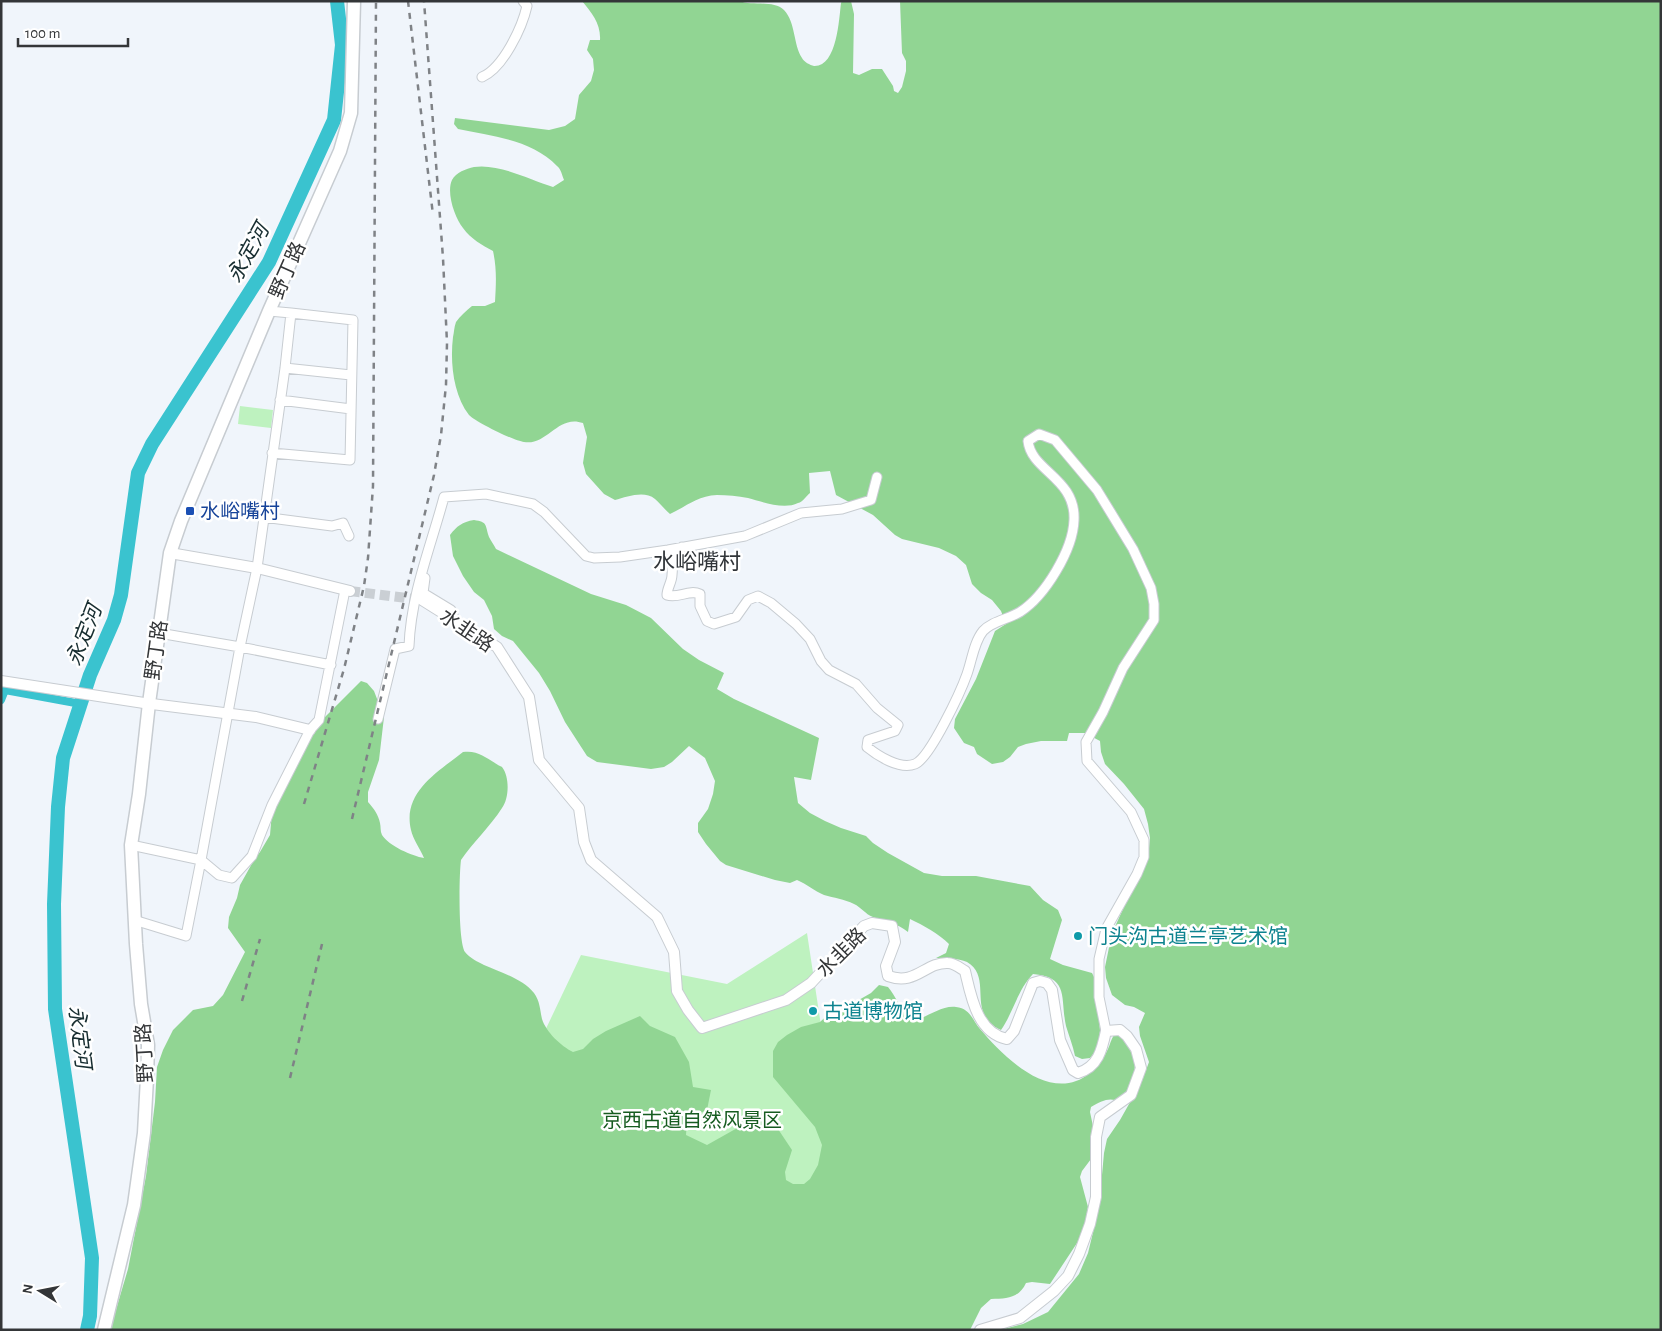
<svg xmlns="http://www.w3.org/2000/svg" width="1662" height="1331" font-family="'Alegreya Sans','Noto Sans SC',sans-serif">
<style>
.green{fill:#bef2bf}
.forest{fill:#91d593}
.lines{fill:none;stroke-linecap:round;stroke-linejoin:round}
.canal{stroke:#3ac3cf;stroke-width:8}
.river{stroke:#3ac3cf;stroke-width:14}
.tertiary-tunnel{stroke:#cacfd4;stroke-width:10;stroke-dasharray:10 5;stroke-linecap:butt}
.minor-casing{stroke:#c7ccd1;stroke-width:11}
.tertiary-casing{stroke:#c7ccd1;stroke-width:12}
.secondary-casing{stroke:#c7ccd1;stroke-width:15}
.minor{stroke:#fff;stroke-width:9}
.tertiary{stroke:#fff;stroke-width:10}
.secondary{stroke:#fff;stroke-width:12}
.rail{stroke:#7f8286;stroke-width:2.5;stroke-dasharray:6 6;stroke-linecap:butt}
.transit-dot{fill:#1a4fb4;stroke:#fff;stroke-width:2}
.culture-dot{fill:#0f9aa8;stroke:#fff;stroke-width:2}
.labels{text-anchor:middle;stroke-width:5;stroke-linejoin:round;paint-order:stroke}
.street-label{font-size:20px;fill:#343638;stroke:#fff}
.transit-label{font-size:20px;fill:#164399;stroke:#fff;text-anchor:start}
.culture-label{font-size:20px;fill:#0d838f;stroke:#fff;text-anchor:start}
.park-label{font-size:20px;fill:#165c20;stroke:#fff}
.water-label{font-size:21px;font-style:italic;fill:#172d30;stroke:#fff}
.quarter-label{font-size:22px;fill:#303438;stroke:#fff}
</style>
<rect width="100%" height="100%" fill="#f0f5fb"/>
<path class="green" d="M240,406L273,410L271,428L238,424Z
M807,933L836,1125L796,1249L523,1077L581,955L727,984Z"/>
<path class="forest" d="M582,1H739C752,6 774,0 784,10C796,23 793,44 802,58C804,62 810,65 814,66C837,67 839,19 841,3L842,1H851L854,14L853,73L859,75L872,69H882L893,86L894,91L898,93L902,87L906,71V61L902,53L900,1H1661V1330H1000L1023,1324L1048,1312L1079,1274L1088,1253L1099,1208L1104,1153L1107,1139L1120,1120L1142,1081L1149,1062L1140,1036L1139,1027L1145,1013L1134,1007L1125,1005L1112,995L1106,978L1105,967L1112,933L1143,866L1149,848L1150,838L1148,824L1144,809L1124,784L1105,764L1101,752L1100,741L1085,733H1069L1067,741H1041L1026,744L1018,747L1010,757L1003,762L992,764L977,754L974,747L964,743L954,728L955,719L976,679L995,631L1006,624L1001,611L992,600L981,593L972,584L966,565L956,556L939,548L902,539L895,535L873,515L836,495L830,471L809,473L810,493C806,496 803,502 798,503C784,510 763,502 748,498C738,496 727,495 717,495C697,496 687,506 670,514C664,509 660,503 655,499C644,490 627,497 615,500L604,494L586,474L583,463L587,437L583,423C558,414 547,446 524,442C514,441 476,422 469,415C453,394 450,362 453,337C454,333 454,327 456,322C460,316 466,311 472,306H485L495,302C496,284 497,269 493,251C482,245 471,239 463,228C455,218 446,193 452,180C456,172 466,169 474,167C498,163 530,180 553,187L564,180C562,175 561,169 557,166C532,140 492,136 458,129L454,124L455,118L549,130L565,126L575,119L579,95L591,81L594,70L593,59L587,50L590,40H600C601,24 592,13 582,1Z
M474,520C488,522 485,525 489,537C491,541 494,545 496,549L591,594L626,605L651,618L683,649L699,660L724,673L717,689L734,699L819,738L811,780L794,777L798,803L810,813L825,821L841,828L866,836L873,843L888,853L924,873L942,876H976L1030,886L1043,900L1058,910L1062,920L1050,959L1063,965L1092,973L1096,981L1100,1031L1098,1048L1090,1058L1082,1059L1075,1056C1073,1046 1069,1036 1066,1026C1060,999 1070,977 1033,974C1018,989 1013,1013 1001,1030C965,1014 994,978 967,962C958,958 945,958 936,958L946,953L949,944C939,934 923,925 910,919L908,932C897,923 886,922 873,917C865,914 861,907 854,904C844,899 834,898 824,895C814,891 807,884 797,880L790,883L775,880L726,865L720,861L706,844L698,832V823L708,809L713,794L715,781L705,758L689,746L672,762L664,767L651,769L597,762L587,756L565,722L550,691L539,673L513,641L502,636L494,629L492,616L484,600L474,592L463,576L453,556L450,535C457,526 462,522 474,520Z
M361,681L367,683L374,691L384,717L379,760L368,792V802C374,809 378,814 380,823C381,827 380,831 382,835C389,846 412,856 424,858C420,849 413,839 411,830C402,792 438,772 463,752C477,750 485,757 495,763C496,764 502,767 502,767C510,777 509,799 502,808C490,827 473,842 461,860C459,875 458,941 465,952C470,958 478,962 484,965C500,972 523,979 534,993C540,1001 540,1010 542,1019C546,1032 561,1046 573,1052L583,1049L593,1039L606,1031L640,1016L650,1026L675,1037L689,1062L693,1087L711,1090L707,1110C693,1116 687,1119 686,1135L707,1145L739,1127L768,1114L792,1150L785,1172L786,1180L793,1184H804L810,1179L818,1165L822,1145L815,1127L773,1077V1051L778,1042L787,1035L801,1027L820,1022L832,1011L857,1001L871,993L879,985L888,987C896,997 901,1009 909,1020C925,1021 939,1005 956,1007C970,1008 973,1021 980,1029C1004,1057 1051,1105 1090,1073C1097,1067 1104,1058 1108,1049C1110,1044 1111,1040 1114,1035L1119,1033C1141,1064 1136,1064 1128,1098L1122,1102C1108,1097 1104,1100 1091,1107L1090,1112L1094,1131L1091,1159L1082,1171L1080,1177L1088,1207L1086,1218L1081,1237L1050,1284L1032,1282L1026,1283C1019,1298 1007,1299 991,1299L981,1308L970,1330H110L128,1269L146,1176L155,1102L157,1067L163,1050L173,1030L193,1010L213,1006L223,995L245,952L228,928L229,917L237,898L240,885L254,860L260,852L270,835L272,812L305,745L324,718Z"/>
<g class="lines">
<path class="canal" d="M1,700L5,690L81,704"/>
<path class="river" d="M87,1330L90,1316L92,1258L55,1009L54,904L58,807L63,758L90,675L114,620L121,595L138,473L152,444L269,262L334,120L342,45L337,1"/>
<path class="tertiary-tunnel" d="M350,591L422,600"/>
<g class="minor-casing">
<path id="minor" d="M482,77C503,68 522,28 527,6L523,1
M285,368L351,375
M280,400L351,409
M272,453L350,460L353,320L291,313
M263,517L332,526L343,523L349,536
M682,547C667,561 674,558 672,575C672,582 667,588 667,595C678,599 689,589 700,594V606L707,621L714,624L736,617L748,600L758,596L771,603L796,624L810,639L821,661L829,670L856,684L877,708L898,725L895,731L868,740L867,747C878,756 900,770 915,764C930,758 961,691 967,674C972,660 974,642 983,631C992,621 1009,619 1020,612C1045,596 1073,550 1074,520C1076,478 1031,471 1028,441L1039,434L1055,440L1097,490L1133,549L1151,588L1154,604V620L1123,668L1103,712L1086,742L1087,761L1131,812L1144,840V857L1137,874L1106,929L1099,959V997L1106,1031
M425,578L423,593L451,610L455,621
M159,633L240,647L331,665
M378,719L395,649L409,646C411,594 431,546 444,497L486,494L533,504L544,512L586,556L594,558L620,557L668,550L745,536L801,513L842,509L871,500L877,477
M131,845L201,860L240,647L257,568L285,368L291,313L269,311
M134,920L186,936L201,860L219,875L232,878L252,856L272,805L310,730L319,720L345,590"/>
</g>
<g class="tertiary-casing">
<path id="tertiary" d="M170,553L257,568L350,591
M422,600L497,647L529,697L539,760L579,808L584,842L591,860L657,917L674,952L677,991L688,1010L702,1028L786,1000L811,983L864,926L872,923L892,926L895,942L886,966L888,976C916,986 925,962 948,963C954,963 960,968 965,971C971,996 977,1033 1007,1039L1014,1031L1033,983L1040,981L1047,983L1052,990L1060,1040L1073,1070L1078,1073C1098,1067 1102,1050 1106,1031L1120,1030L1127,1036L1136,1049L1141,1068L1131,1095L1100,1117L1096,1137V1197L1090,1224L1079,1254L1068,1276L1054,1291L1020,1318L980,1330
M1,681L144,703L256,717L310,730"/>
</g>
<g class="secondary-casing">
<path id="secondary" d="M104,1330L134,1205L144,1133L147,1078L148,1045L141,1004L136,944L131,845L139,794L149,703L170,553L181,521L269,311L340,151L351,113L354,1"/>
</g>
<use href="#minor" class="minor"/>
<use href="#tertiary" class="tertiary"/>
<use href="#secondary" class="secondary"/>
<path class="rail" d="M408,1L433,215
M304,804L344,669L364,586L368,558L373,486L376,1
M352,819L434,475L441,435L446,385L447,343L443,258L424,1
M242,1001L260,939
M290,1078L322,944"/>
</g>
<rect class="transit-dot" x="185" y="506" width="10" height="10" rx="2.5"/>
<g class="culture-dot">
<circle cx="1078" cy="936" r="5"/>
<circle cx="813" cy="1011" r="5"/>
</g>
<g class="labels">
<g class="street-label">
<text transform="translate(287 270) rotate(-66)" y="7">野丁路</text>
<text transform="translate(467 630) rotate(34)" y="7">水韭路</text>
<text transform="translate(156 650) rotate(-82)" y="7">野丁路</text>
<text transform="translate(841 952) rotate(-45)" y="7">水韭路</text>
<text transform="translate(144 1053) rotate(-93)" y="7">野丁路</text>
</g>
<g class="transit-label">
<text x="200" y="518">水峪嘴村</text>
</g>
<g class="culture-label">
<text x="1088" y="943">门头沟古道兰亭艺术馆</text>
<text x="823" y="1018">古道博物馆</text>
</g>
<g class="park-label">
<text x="692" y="1127">京西古道自然风景区</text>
</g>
<g class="water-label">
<text transform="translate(248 253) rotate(-61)" y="7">永定河</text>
<text transform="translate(84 635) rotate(-69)" y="7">永定河</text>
<text transform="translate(80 1037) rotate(83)" y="7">永定河</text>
</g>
<g class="quarter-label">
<text x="697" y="569">水峪嘴村</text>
</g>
</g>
<rect width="1662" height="1331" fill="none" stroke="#343638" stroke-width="5"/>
<g transform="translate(40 1291) rotate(280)" stroke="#ffffff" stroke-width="4" paint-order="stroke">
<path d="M0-4L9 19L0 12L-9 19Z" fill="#343638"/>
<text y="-8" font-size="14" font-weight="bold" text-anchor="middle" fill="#343638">N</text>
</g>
<path d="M18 38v8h110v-8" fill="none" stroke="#343638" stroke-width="2.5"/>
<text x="25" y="38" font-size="15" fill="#343638" stroke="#ffffff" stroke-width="4" paint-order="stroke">100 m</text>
</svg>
